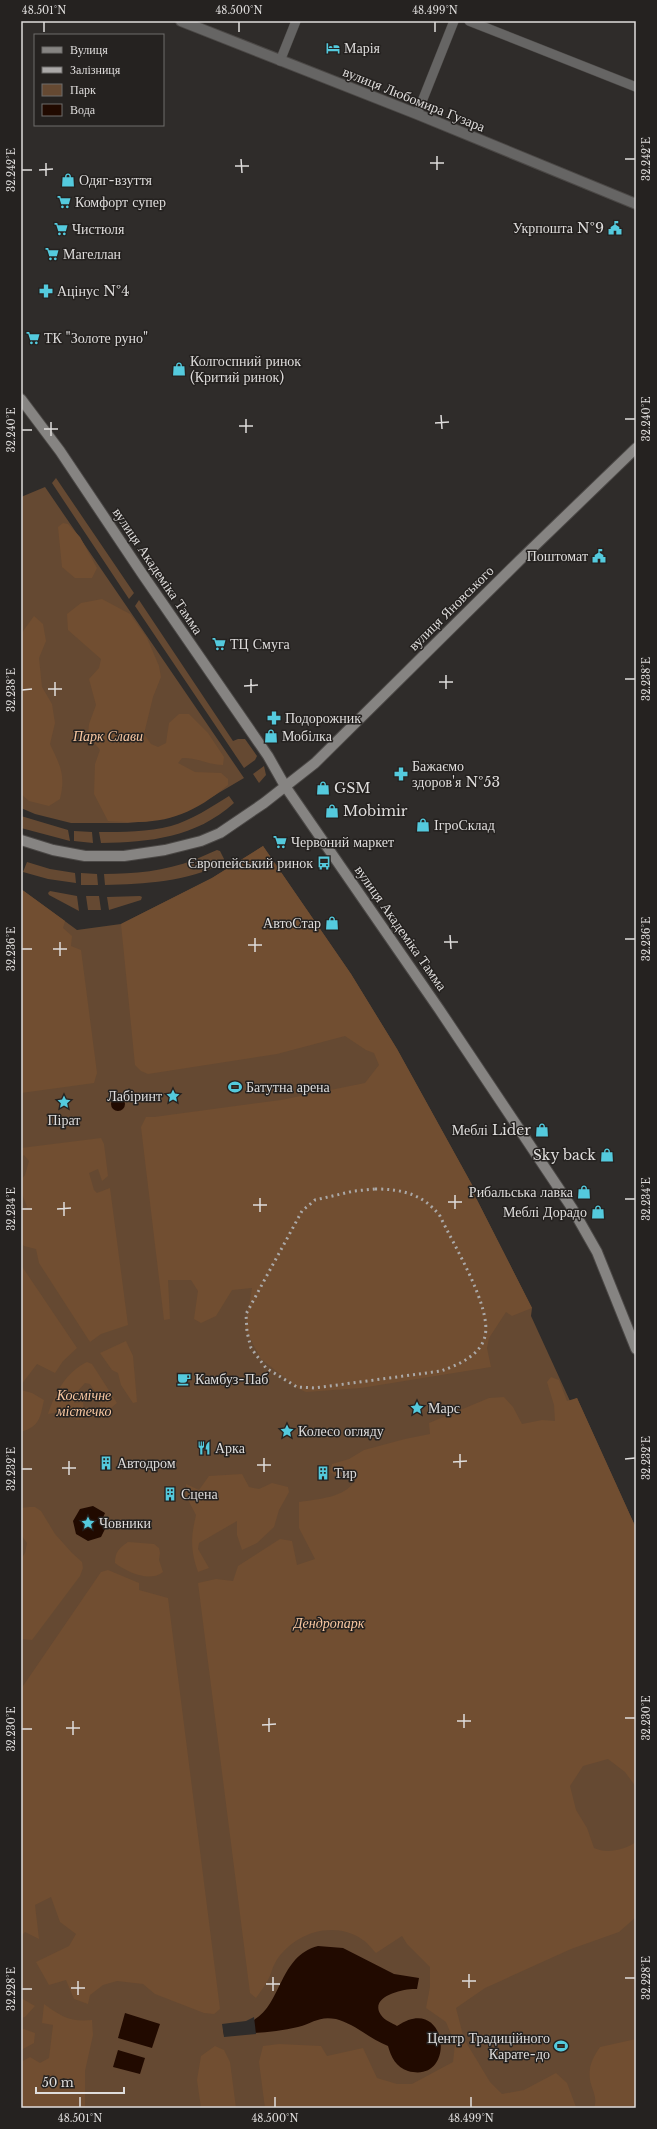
<svg xmlns="http://www.w3.org/2000/svg" width="657" height="2129" font-family="'Libre Baskerville',serif">
<style>
.green{fill:#654932}
.forest{fill:#714e31}
.water{fill:#210a00}
.pier{fill:#2f2c2a}
.lines{fill:none;stroke-linecap:round;stroke-linejoin:round}
.minor-casing{stroke:#4b4846;stroke-width:10}
.tertiary-casing{stroke:#4b4846;stroke-width:12}
.secondary-casing{stroke:#4b4846;stroke-width:12}
.minor{stroke:#666564;stroke-width:9}
.tertiary{stroke:#666564;stroke-width:10}
.secondary{stroke:#868482;stroke-width:10}
.rail{stroke:#aba9a8;stroke-width:3;stroke-dasharray:2 4;stroke-linecap:butt}
.ticks{fill:none;stroke:#dfdddc;stroke-width:1.5}
.labels{text-anchor:middle;stroke-width:3;stroke-linejoin:round;paint-order:stroke}
.poi-label{font-size:14px;fill:#dfdddc;stroke:#252220;text-anchor:start}
.street-label{font-size:14px;fill:#dfdddc;stroke:#252220}
.park-label{font-size:14px;font-style:italic;fill:#f9c8a2;stroke:#252220}
.neatline{fill:none;stroke:#dfdddc;stroke-width:1.5}
.ticks-label{font-size:10px;text-anchor:middle;fill:#dfdddc}
</style>
<rect width="100%" height="100%" fill="#2f2c2a"/>
<path class="green" d="M56,478L134,593L129,599L52,483Z
M45,487L244,778L193,808L149,821L128,823H71L35,814L21,808V497Z
M139,600L233,741L238,739H245L257,756L255,760L244,768L135,606Z
M264,766L266,775L259,783L253,774Z
M229,796L234,803C195,838 150,842 101,843L99,832C123,832 148,832 171,826C192,820 211,807 229,796Z
M21,816L68,830L70,841L21,828Z
M74,831L92,832L93,843L74,841Z
M263,846L351,974L397,1049L476,1192L474,1194L532,1308L531,1316L570,1401L577,1398L636,1528V2108H21V889L77,930L121,924L212,878Z
M217,850L220,851L224,859L223,863C188,882 144,884 105,885L104,874C134,874 165,871 194,860C202,857 209,853 217,850Z
M27,862L50,869L75,873L76,883L48,879L23,872Z
M81,873L97,874L98,885H81Z
M50,891L77,896L79,911L49,895L48,893Z
M86,896H99L101,910H88Z
M140,896L142,897L141,900L109,910L107,897Z"/>
<path class="forest" d="M63,523L68,524L80,537L97,568L92,578H75L62,567L58,527Z
M102,599L130,614L147,638L159,666L161,677L153,697L144,734L151,744L158,747L166,743L169,723L179,714H189L208,733L224,757L223,765C208,765 197,757 182,758L178,763L195,772L221,773L228,779V785C187,819 160,825 108,821L94,794L95,764L100,750L88,735L89,724L96,705L89,679L99,668L101,659L68,630L67,614L81,603Z
M34,616L43,624L46,641L39,658L42,687L52,704L55,723L50,744C60,766 66,774 60,799L49,806L29,801L21,794V634Z
M263,846L351,974L397,1049L476,1192L474,1194L532,1308L512,1316L506,1312L489,1338L487,1348L491,1367L361,1388L306,1392L299,1389L261,1359L245,1329L252,1288L232,1290L216,1316L201,1323L194,1319L198,1291L191,1280H168L170,1319L164,1320L141,1127L146,1117H154L281,1100L365,1083L379,1065L374,1053L366,1050L345,1036L277,1054L148,1074L141,1071L135,1065L121,924L212,878Z
M21,889L65,921L63,928L72,936L71,946L81,950L97,1073L94,1083L21,1093Z
M101,1138L104,1144L108,1176L102,1181L98,1169L89,1173L94,1190L97,1193L110,1188L128,1325L101,1334L90,1342L39,1263L36,1249L24,1246L21,1243V1209L27,1207L21,1191V1180L25,1175L29,1161L24,1155L21,1158V1148Z
M21,1265L77,1348L63,1361L55,1373L37,1364L21,1385Z
M126,1341L133,1356L137,1402L133,1403L121,1385L118,1373L112,1370L100,1353Z
M87,1362L92,1364L117,1403L110,1409L101,1411L98,1396L90,1384L85,1383L74,1395V1403L83,1402L85,1418L77,1420L73,1415L65,1416L63,1411L48,1414C55,1393 66,1372 87,1362Z
M551,1377L559,1380L567,1401L577,1398L636,1528V1787L625,1772L608,1759L583,1766L570,1786L576,1810L587,1828L594,1848C607,1854 624,1850 636,1842V1917L619,1932L571,1949L485,1988L456,2008L464,2039L490,2082L502,2094L524,2090L556,2073L567,2083L576,2107L580,2108H265L259,2062L263,2046L279,2044L321,2046L327,2056L363,2048L377,2078L397,2084H412L453,2062L455,2044L446,2022L426,2008L430,1987V1967L407,1944L402,1936L376,1953C372,1949 368,1943 363,1940C334,1919 292,1933 275,1963C272,1968 271,1975 268,1980C265,1986 260,1992 256,1998L250,1993L198,1583L216,1579L233,1581L238,1566L280,1539L292,1541L297,1565L315,1559L299,1528V1502C317,1499 346,1498 355,1480C350,1472 343,1474 335,1475L330,1472L332,1464L349,1459L364,1450L405,1439L430,1434L429,1423L489,1398L504,1397L513,1407L522,1424L542,1420L555,1421L554,1405L547,1382Z
M21,1390L32,1393L44,1400C40,1418 40,1426 21,1432Z
M242,1474L249,1487L259,1489L272,1483L288,1487L289,1492L279,1510L274,1527L257,1543L242,1550L237,1535V1521L199,1543L198,1549L209,1568L198,1572C190,1549 191,1537 196,1515L186,1496V1484L199,1490L209,1476Z
M29,1507H35L41,1511L55,1534L72,1553L82,1562L83,1568L80,1576L32,1640L21,1639V1559L25,1553L27,1543L21,1535V1508Z
M128,1542L154,1544L159,1548L160,1553L159,1560L163,1572C150,1583 127,1572 115,1563C115,1552 119,1548 128,1542Z
M108,1570L139,1583V1590L168,1598L220,2009L214,2014L204,2013L155,1994L143,1984L117,1981L103,1985L90,1995L88,2004L74,1999L66,1980L49,1985L36,1962L69,1946L76,1934L60,1922L51,1897L35,1905L39,1939L25,1932L21,1936V1689L101,1572Z
M21,1998L35,2006L25,2017L21,2018Z
M44,2004C62,2017 70,2022 92,2020L93,2035L85,2071V2108H21V2062L30,2057L40,2063L49,2058L53,2025L42,2023Z
M21,2028L35,2033L34,2043L21,2050Z
M636,2039V2108H594C598,2098 592,2090 590,2080C588,2067 593,2057 600,2047Z
M215,2046L224,2050L230,2062L236,2108H201L197,2080L201,2056Z"/>
<path class="water" d="M111 1104a7 7 0 1 1 14 0a7 7 0 1 1-14 0Z
M93,1506L105,1513L102,1520L107,1525L101,1537L88,1541L76,1534L73,1521L80,1509Z
M318,1946L343,1948L394,1974L419,1978L417,1989C405,1988 368,1996 381,2015C384,2020 392,2023 397,2026C448,1991 458,2085 408,2071C396,2067 391,2057 388,2046C370,2039 355,2024 336,2019C318,2016 314,2023 298,2027C274,2033 248,2033 224,2035L223,2026C230,2025 240,2025 247,2023C283,2011 276,1957 318,1946Z
M125,2013L160,2024L152,2048L118,2038Z
M118,2050L145,2058L140,2074L113,2067Z"/>
<path class="pier" d="M254,2017L256,2034L224,2037L222,2024L246,2021Z"/>
<g class="lines">
<g class="minor-casing">
<path id="minor" d="M469,21L636,87
M280,61L296,21
M417,114L454,21"/>
</g>
<g class="tertiary-casing">
<path id="tertiary" d="M181,21L417,114L636,204"/>
</g>
<g class="secondary-casing">
<path id="secondary" d="M21,399L60,451L143,575L268,756L285,786L439,1009L572,1208L597,1252L636,1349
M21,840L53,850L85,856H124L165,850L201,841L220,833L264,803L315,763L520,560L636,448"/>
</g>
<use href="#minor" class="minor"/>
<use href="#tertiary" class="tertiary"/>
<use href="#secondary" class="secondary"/>
<path class="rail" d="M375,1189C402,1189 423,1194 440,1216C453,1244 492,1307 485,1336C481,1355 458,1365 441,1371L315,1388L297,1387L266,1368L251,1348L247,1332L246,1314L302,1211L315,1200L354,1191Z"/>
</g>
<path class="ticks" d="M44,22V32M239,22V32M435,22V32M437,156V170M241,159L242,173M625,159H635M46,163V176M430,163H444M235,166H249M22,170H32M39,170L53,169M441,415L442,429M246,419V433M625,419H635M51,422V436M435,423L449,422M239,426H253M44,429H58M22,430H32M446,675V689M251,679V693M625,679H635M55,682V696M439,682H453M244,686L258,685M48,689H62M22,690L32,689M450,935L451,949M255,938V952M625,939H635M60,942V956M444,942H458M248,945H262M22,949H32M53,949H67M455,1195V1209M260,1198V1212M625,1199H635M64,1202V1216M448,1202H462M253,1205H267M22,1209H32M57,1209L71,1208M460,1454V1468M264,1458V1472M625,1459L635,1458M69,1461V1475M453,1462L467,1461M257,1465H271M62,1468H76M22,1469H32M464,1714V1728M269,1718V1732M625,1718H635M73,1721V1735M457,1721H471M262,1725L276,1724M66,1728H80M22,1729H32M469,1974V1988M273,1977V1991M625,1978H635M78,1981V1995M462,1981H476M266,1984H280M71,1988H85M22,1989H32M80,2097V2107M275,2097V2107M471,2097V2107"/>
<defs>
<g id="hotel-bare" transform="scale(1.08)"><path d="M-6-4.5h1.5V1H6V5H4.5V3h-9V5H-6ZM-4 0a1.8 1.8 0 1 1 3.6 0ZM.5 0V-2.5h3Q6-2.5 6 0Z" fill="#54cadd" stroke="#252220" stroke-width="2.5" paint-order="stroke"/></g>
<g id="shop-bare" transform="scale(1.08)"><path d="M-5-2.5h2.3a2.7 3.5 0 0 1 5.4 0H5L5.5 6h-11ZM-1.5-2.5h3a1.5 2.3 0 0 0-3 0Z" fill="#54cadd" stroke="#252220" stroke-width="2.5" paint-order="stroke"/></g>
<g id="supermarket-bare" transform="scale(1.08)"><path d="M-6-5.5h2.5l.6 2H6L4.5 2H-2.5L-4.4-4H-6ZM-1.5 3.2a1.3 1.3 0 1 0 .1 0ZM3 3.2a1.3 1.3 0 1 0 .1 0Z" fill="#54cadd" stroke="#252220" stroke-width="2.5" paint-order="stroke"/></g>
<g id="civic-bare" transform="scale(1.08)"><path d="M-.6-6.5H3V-4.5H.6V-3L4-1V1h2V6H-6V1h2V-1L-.6-3ZM-1.2 2.5V6h2.4V2.5Z" fill="#54cadd" stroke="#252220" stroke-width="2.5" paint-order="stroke"/></g>
<g id="pharmacy-bare" transform="scale(1.08)"><path d="M-2-6h4v4h4v4h-4v4h-4v-4h-4v-4h4Z" fill="#54cadd" stroke="#252220" stroke-width="2.5" paint-order="stroke"/></g>
<g id="bus-bare" transform="scale(1.08)"><path d="M-5-6H5V4H4V6H2V4H-2V6H-4V4H-5ZM-3.5-4V0h7V-4ZM-3.5 1.2v1.5H-2V1.2ZM2 1.2v1.5H3.5V1.2Z" fill="#54cadd" stroke="#252220" stroke-width="2.5" paint-order="stroke"/></g>
<g id="stadium-bare" transform="scale(1.08)"><path d="M0-5a6.5 5 0 1 0 0 10a6.5 5 0 1 0 0-10ZM-3.5-1.8h7v3.6h-7Z" fill="#54cadd" stroke="#252220" stroke-width="2.5" paint-order="stroke"/></g>
<g id="sight-bare" transform="scale(1.08)"><path d="M0-6L1.8-2.2L6-1.7L2.9 1.2L3.7 5.4L0 3.3L-3.7 5.4L-2.9 1.2L-6-1.7L-1.8-2.2Z" fill="#54cadd" stroke="#252220" stroke-width="2.5" paint-order="stroke"/></g>
<g id="cafe-bare" transform="scale(1.08)"><path d="M-5.5-4.5H6V0H3Q3 3.5 0 3.5H-2.5Q-5.5 3.5-5.5 0ZM3-3.2v2h1.7v-2ZM-6 4.5H4V6H-6Z" fill="#54cadd" stroke="#252220" stroke-width="2.5" paint-order="stroke"/></g>
<g id="restaurant-bare" transform="scale(1.08)"><path d="M-5-6h1v4h1v-4h1v4h1v-4h1v5L-1.5 .5V6h-2V.5L-5-1ZM5-6V6H3V1.5H1.5Q1.5-4 5-6Z" fill="#54cadd" stroke="#252220" stroke-width="2.5" paint-order="stroke"/></g>
<g id="building-bare" transform="scale(1.08)"><path d="M-4-6H4V6H1V3H-1V6H-4ZM-2.5-4.3h1.7v1.8h-1.7ZM.8-4.3h1.7v1.8H.8ZM-2.5-1h1.7V.8h-1.7ZM.8-1h1.7V.8H.8Z" fill="#54cadd" stroke="#252220" stroke-width="2.5" paint-order="stroke"/></g>
</defs>
<g fill-rule="evenodd">
<use href="#hotel-bare" x="333" y="48"/>
<use href="#shop-bare" x="68" y="180"/>
<use href="#supermarket-bare" x="64" y="202"/>
<use href="#civic-bare" x="615" y="228"/>
<use href="#supermarket-bare" x="61" y="229"/>
<use href="#supermarket-bare" x="52" y="254"/>
<use href="#pharmacy-bare" x="46" y="291"/>
<use href="#supermarket-bare" x="33" y="338"/>
<use href="#shop-bare" x="179" y="369"/>
<use href="#civic-bare" x="599" y="556"/>
<use href="#supermarket-bare" x="219" y="644"/>
<use href="#pharmacy-bare" x="274" y="718"/>
<use href="#shop-bare" x="271" y="736"/>
<use href="#pharmacy-bare" x="401" y="774"/>
<use href="#shop-bare" x="323" y="788"/>
<use href="#shop-bare" x="332" y="811"/>
<use href="#shop-bare" x="423" y="825"/>
<use href="#supermarket-bare" x="280" y="842"/>
<use href="#bus-bare" x="324" y="863"/>
<use href="#shop-bare" x="332" y="923"/>
<use href="#stadium-bare" x="235" y="1087"/>
<use href="#sight-bare" x="173" y="1096"/>
<use href="#sight-bare" x="64" y="1102"/>
<use href="#shop-bare" x="542" y="1130"/>
<use href="#shop-bare" x="607" y="1155"/>
<use href="#shop-bare" x="584" y="1192"/>
<use href="#shop-bare" x="598" y="1212"/>
<use href="#cafe-bare" x="184" y="1379"/>
<use href="#sight-bare" x="417" y="1408"/>
<use href="#sight-bare" x="287" y="1431"/>
<use href="#restaurant-bare" x="204" y="1448"/>
<use href="#building-bare" x="106" y="1463"/>
<use href="#building-bare" x="323" y="1473"/>
<use href="#building-bare" x="170" y="1494"/>
<use href="#sight-bare" x="88" y="1523"/>
<use href="#stadium-bare" x="561" y="2046"/>
</g>
<g class="labels">
<g class="poi-label">
<text x="344" y="53">Марія</text>
<text x="79" y="185">Одяг-взуття</text>
<text x="75" y="207">Комфорт супер</text>
<text x="604" y="233" text-anchor="end">Укрпошта №9</text>
<text x="72" y="234">Чистюля</text>
<text x="63" y="259">Магеллан</text>
<text x="57" y="296">Ацінус №4</text>
<text x="44" y="343">ТК "Золоте руно"</text>
<text x="190" y="366">Колгоспний ринок<tspan x="190" dy="16">(Критий ринок)</tspan></text>
<text x="588" y="561" text-anchor="end">Поштомат</text>
<text x="230" y="649">ТЦ Смуга</text>
<text x="285" y="723">Подорожник</text>
<text x="282" y="741">Мобілка</text>
<text x="412" y="771">Бажаємо<tspan x="412" dy="16">здоров'я №53</tspan></text>
<text x="334" y="793">GSM</text>
<text x="343" y="816">Mobimir</text>
<text x="434" y="830">ІгроСклад</text>
<text x="291" y="847">Червоний маркет</text>
<text x="313" y="868" text-anchor="end">Європейський ринок</text>
<text x="321" y="928" text-anchor="end">АвтоСтар</text>
<text x="246" y="1092">Батутна арена</text>
<text x="162" y="1101" text-anchor="end">Лабіринт</text>
<text x="64" y="1125" text-anchor="middle">Пірат</text>
<text x="531" y="1135" text-anchor="end">Меблі Lider</text>
<text x="596" y="1160" text-anchor="end">Sky back</text>
<text x="573" y="1197" text-anchor="end">Рибальська лавка</text>
<text x="587" y="1217" text-anchor="end">Меблі Дорадо</text>
<text x="195" y="1384">Камбуз-Паб</text>
<text x="428" y="1413">Марс</text>
<text x="298" y="1436">Колесо огляду</text>
<text x="215" y="1453">Арка</text>
<text x="117" y="1468">Автодром</text>
<text x="334" y="1478">Тир</text>
<text x="181" y="1499">Сцена</text>
<text x="99" y="1528">Човники</text>
<text x="550" y="2043" text-anchor="end">Центр Традиційного<tspan x="550" dy="16">Карате-до</tspan></text>
</g>
<g class="street-label">
<text transform="translate(414 99) rotate(22)" y="5">вулиця Любомира Гузара</text>
<text transform="translate(158 571) rotate(56)" y="5">вулиця Академіка Тамма</text>
<text transform="translate(451 608) rotate(-45)" y="5">вулиця Яновського</text>
<text transform="translate(401 928) rotate(55)" y="5">вулиця Академіка Тамма</text>
</g>
<g class="park-label">
<text x="108" y="741">Парк Слави</text>
<text x="84" y="1400">Космічне<tspan x="84" dy="16">містечко</tspan></text>
<text x="329" y="1628">Дендропарк</text>
</g>
</g>
<rect width="657" height="2129" fill="none" stroke="#252220" stroke-width="44"/>
<rect x="34" y="34" width="130" height="92" fill="#252220" stroke="#6f6d6b"/>
<rect x="42" y="47" width="20" height="6" fill="#868482" stroke="#6f6d6b"/>
<text x="70" y="54" font-size="12" fill="#dfdddc">Вулиця</text>
<rect x="42" y="67" width="20" height="6" fill="#aba9a8" stroke="#6f6d6b"/>
<text x="70" y="74" font-size="12" fill="#dfdddc">Залізниця</text>
<rect x="42" y="84" width="20" height="12" fill="#654932" stroke="#6f6d6b"/>
<text x="70" y="94" font-size="12" fill="#dfdddc">Парк</text>
<rect x="42" y="104" width="20" height="12" fill="#210a00" stroke="#6f6d6b"/>
<text x="70" y="114" font-size="12" fill="#dfdddc">Вода</text>
<path d="M36 2087v6h88v-6" fill="none" stroke="#dfdddc" stroke-width="2"/>
<text x="42" y="2087" font-size="12" fill="#dfdddc" stroke="#252220" stroke-width="3" paint-order="stroke">50 m</text>
<rect x="22" y="22" width="613" height="2085" class="neatline"/>
<g class="ticks-label">
<text x="44" y="14">48.501°N</text>
<text x="239" y="14">48.500°N</text>
<text x="435" y="14">48.499°N</text>
<text transform="translate(646 159) rotate(-90)" y="4">32.242°E</text>
<text transform="translate(11 170) rotate(-90)" y="4">32.242°E</text>
<text transform="translate(646 419) rotate(-90)" y="4">32.240°E</text>
<text transform="translate(11 430) rotate(-90)" y="4">32.240°E</text>
<text transform="translate(646 679) rotate(-90)" y="4">32.238°E</text>
<text transform="translate(11 690) rotate(-90)" y="4">32.238°E</text>
<text transform="translate(646 939) rotate(-90)" y="4">32.236°E</text>
<text transform="translate(11 949) rotate(-90)" y="4">32.236°E</text>
<text transform="translate(646 1199) rotate(-90)" y="4">32.234°E</text>
<text transform="translate(11 1209) rotate(-90)" y="4">32.234°E</text>
<text transform="translate(646 1458) rotate(-90)" y="4">32.232°E</text>
<text transform="translate(11 1469) rotate(-90)" y="4">32.232°E</text>
<text transform="translate(646 1718) rotate(-90)" y="4">32.230°E</text>
<text transform="translate(11 1729) rotate(-90)" y="4">32.230°E</text>
<text transform="translate(646 1978) rotate(-90)" y="4">32.228°E</text>
<text transform="translate(11 1989) rotate(-90)" y="4">32.228°E</text>
<text x="80" y="2122">48.501°N</text>
<text x="275" y="2122">48.500°N</text>
<text x="471" y="2122">48.499°N</text>
</g>
</svg>
